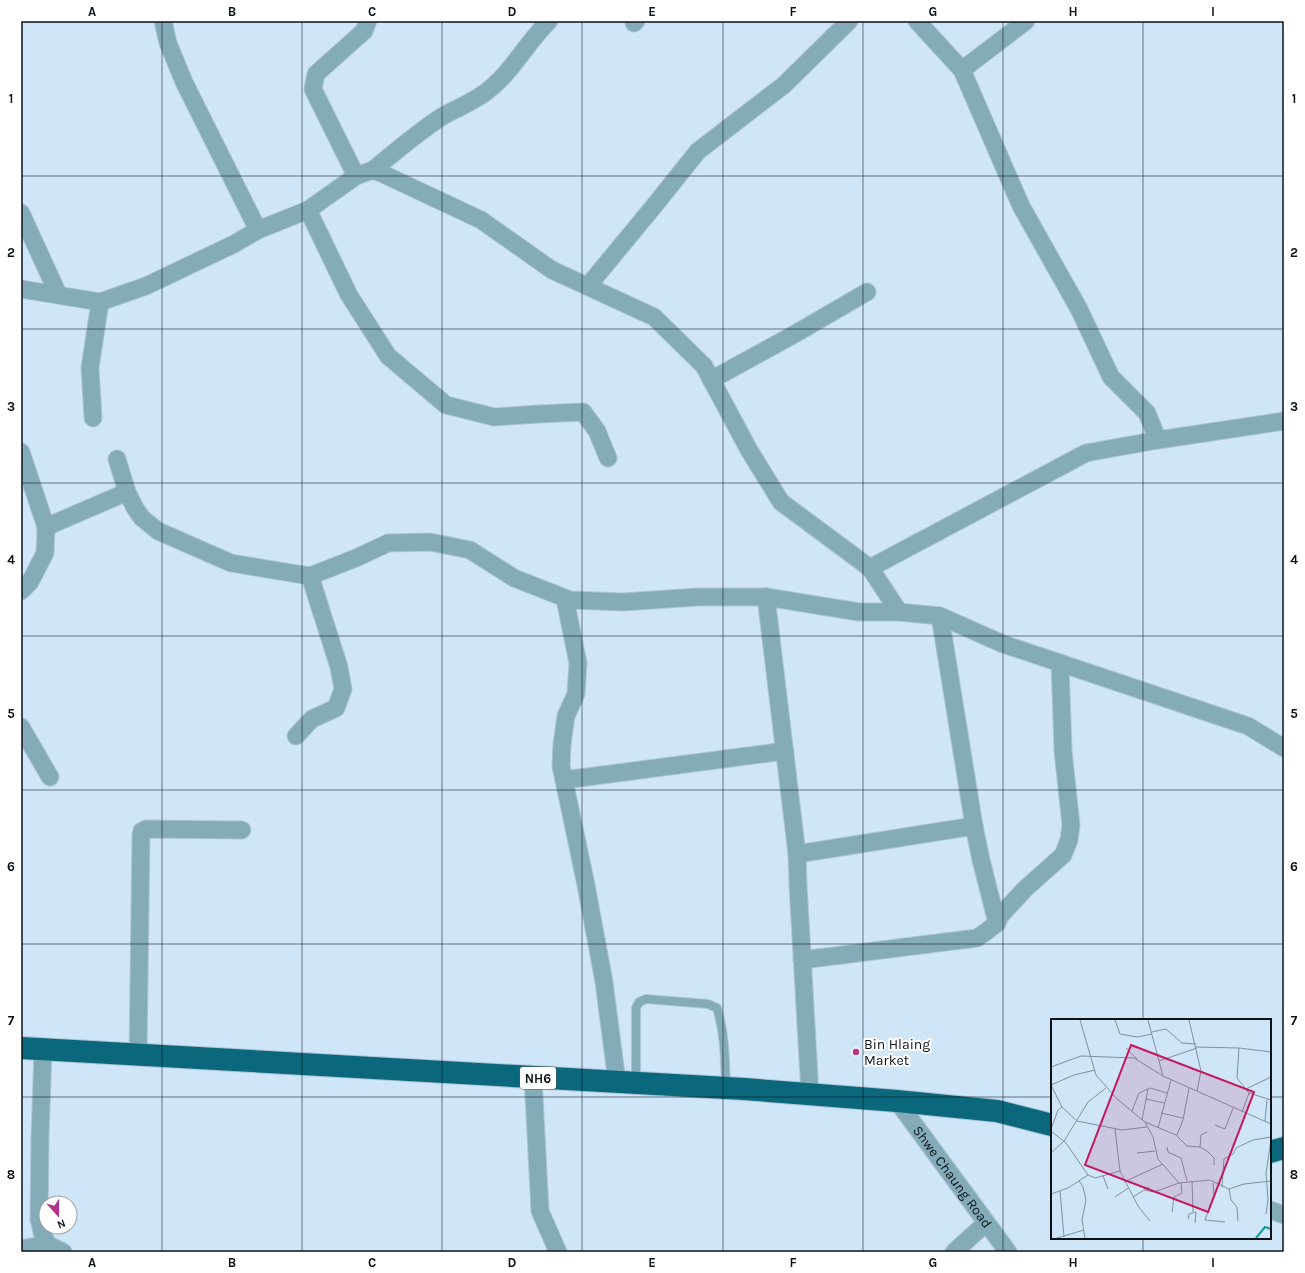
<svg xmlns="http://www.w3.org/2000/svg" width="1305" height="1273" font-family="Karla,sans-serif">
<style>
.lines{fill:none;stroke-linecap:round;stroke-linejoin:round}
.lane-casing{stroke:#afc4d4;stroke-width:10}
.street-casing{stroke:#afc4d4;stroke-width:19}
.highway-casing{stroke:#afc4d4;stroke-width:24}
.lane{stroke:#83abb8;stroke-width:8}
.street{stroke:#83abb8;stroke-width:17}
.highway{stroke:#0b687c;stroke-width:22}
.grid{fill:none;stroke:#0b1319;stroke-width:1;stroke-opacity:0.55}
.poi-dot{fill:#b23688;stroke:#fff;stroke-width:1.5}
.labels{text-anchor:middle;stroke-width:4;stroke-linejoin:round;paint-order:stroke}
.shield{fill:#fff;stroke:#545a5e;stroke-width:1}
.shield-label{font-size:13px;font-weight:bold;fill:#0b1319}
.poi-label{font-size:14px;fill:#0b1319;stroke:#fff;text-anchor:start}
.street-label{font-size:14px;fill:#0b1319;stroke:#fff}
.inset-river{fill:none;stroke:#119b9e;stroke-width:2}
.inset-road{fill:none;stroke:#80929f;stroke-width:1}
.view{fill:#c2185b;fill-opacity:0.15;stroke:#c2185b;stroke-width:2}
.inset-edge{fill:none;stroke:#0b1319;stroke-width:2}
.neatline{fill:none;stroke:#0b1319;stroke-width:1.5}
.grid-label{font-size:13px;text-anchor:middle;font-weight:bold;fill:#0b1319}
</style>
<rect width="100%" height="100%" fill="#cee6f8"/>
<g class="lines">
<g class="lane-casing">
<path id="lane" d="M636,1082V1008L639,1002L646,999L708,1004L717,1008C725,1034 725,1060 726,1087"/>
</g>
<g class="street-casing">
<g id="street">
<path d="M163,21L168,43L184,82L258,230"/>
<path d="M917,21L962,70L1021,206L1079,309L1111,377L1147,413L1158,440"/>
<path d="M634,23L636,21"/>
<path d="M962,70L1026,21"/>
<path d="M373,170C396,151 418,132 443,116C457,108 473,102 486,92C512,73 526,43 549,21"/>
<path d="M356,176L313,89L316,74L364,31L368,21"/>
<path d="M308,210L349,295L388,356L446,405L494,417L539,414L583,412L597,431L608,458"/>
<path d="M21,213L58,294"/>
<path d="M588,286L654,206L698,151L784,85L849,21"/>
<path d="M21,289L100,302L146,286L234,244L258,230L308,210L356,176L373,170L381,173L481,220L552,270L654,317L704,366L749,450L781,502L870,568L899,612L940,616L1003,644L1248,726L1284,748"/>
<path d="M711,380L793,335L867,292"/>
<path d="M93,418L90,368L100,302"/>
<path d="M21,452L46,527L45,553L30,582L21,591"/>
<path d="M117,459L127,492L135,508L142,518L158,531L231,563L310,576L356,558L388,543L430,542L470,550L514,578L570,600L623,602L697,597H766L859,612H899"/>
<path d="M46,527L127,492"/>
<path d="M870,568L1086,453L1158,440L1284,421"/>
<path d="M766,597L797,854L798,885L810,1094"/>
<path d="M565,599L578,663L576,694L566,716L562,744L561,766L586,885L604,982L617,1082"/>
<path d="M940,616L974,826L981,860L997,923"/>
<path d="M21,727L50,777"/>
<path d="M296,736L312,719L336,708L343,689L339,667L310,576"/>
<path d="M564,780L785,751"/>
<path d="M797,854L974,826"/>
<path d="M802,960L977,938L987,931L997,923L1000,916L1025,889L1063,855L1069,840L1071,825L1063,751L1060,663"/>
<path d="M43,1050L40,1137L39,1219L42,1232L47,1244L63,1252"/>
<path d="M138,1055L141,835L142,831L146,829L242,830"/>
<path d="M533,1077L540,1211L558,1252"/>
<path id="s1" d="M897,1101L1008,1252"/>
<path d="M1270,1210L1284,1215"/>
<path d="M21,1249L47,1244"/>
<path d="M954,1252L986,1223"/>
</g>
</g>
<g class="highway-casing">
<path id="highway" d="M21,1048L744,1089L897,1101L997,1111L1052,1125
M1270,1152L1284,1148"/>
</g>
<use href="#lane" class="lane"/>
<use href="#street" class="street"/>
<use href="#highway" class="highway"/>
</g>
<path class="grid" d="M162,21V1252M302,21V1252M442,21V1252M582,21V1252M723,21V1252M863,21V1252M1003,21V1252M1143,21V1020M21,176H1284M21,329H1284M21,483H1284M21,636H1284M21,790H1284M21,944H1284M21,1097H1052M1270,1097H1284M1143,1238V1252"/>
<circle class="poi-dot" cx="856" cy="1052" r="4"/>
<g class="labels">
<rect class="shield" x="520" y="1067" width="36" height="22" rx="3"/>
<g class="shield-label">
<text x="538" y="1083">NH6</text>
</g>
<g class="poi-label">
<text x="864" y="1049">Bin Hlaing<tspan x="864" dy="16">Market</tspan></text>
</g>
<g class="street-label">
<text dy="5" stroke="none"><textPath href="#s1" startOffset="94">Shwe Chaung Road</textPath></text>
</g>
</g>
<g transform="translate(1051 1019)">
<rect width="220" height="220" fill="#cee6f8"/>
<path class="inset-river" d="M205,219L214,208L220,210"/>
<path class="inset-road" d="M29,1L45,56L66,80L94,103L102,118L107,140L128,164L159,161L178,170L193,165L220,162M64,1L69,15L86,18L101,15M97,1L112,57M138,1L150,52L146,72M101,13L115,10L131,24L145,25M145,28L188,29M75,29L86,40M108,42L146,29M0,48L30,37L83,39L112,57L220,105M0,66L11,88L26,102L71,111L96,108M0,66L23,56L44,51M195,70L220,58M198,74L220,81M95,80L113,84M81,92L88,74L99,69L116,74M191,93L198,74L186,59L188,29L220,33M110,94L132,99M91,101L97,70M214,102L216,81M94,103L125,116L136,127L149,128L156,132L163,139V146M164,106L174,110L182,89M107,109L120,61M0,110L7,91L11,88M64,110L69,152L87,187L99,202M0,112L15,124L37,156L44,159L69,152M126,116L132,101L138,69M116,128L117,133L130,139L136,162M149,128L150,116L156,113M0,134L13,122L37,83L55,69M86,134L104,132M52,157L57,170M28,162L32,168L35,181L31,201L34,219M141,162L142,193M73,163L112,145M162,164L163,176L154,201L174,203M171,168L173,140L182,135L185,129L202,121L220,118M178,170L180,181L186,188L187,202M93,171L103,173L128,164M9,172L13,218M0,175L17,169L37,156M64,178L77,169M82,178L98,168M121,193L123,178L131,174L130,164M215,195L217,181L215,154L220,121M137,200L138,195L145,193L144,204M6,219L33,211"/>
<path class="view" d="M80,26L203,73L157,193L34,146Z"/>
<rect width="220" height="220" class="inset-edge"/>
</g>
<rect width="1305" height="1273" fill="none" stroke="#ffffff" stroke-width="44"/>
<g transform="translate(58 1215) rotate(159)"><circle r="19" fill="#ffffff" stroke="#9da1a3"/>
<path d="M0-3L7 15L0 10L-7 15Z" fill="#b23688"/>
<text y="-6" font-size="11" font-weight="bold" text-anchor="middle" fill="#0b1319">N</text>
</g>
<rect x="22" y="22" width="1261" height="1229" class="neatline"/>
<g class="grid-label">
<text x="92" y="16">A</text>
<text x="232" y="16">B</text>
<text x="372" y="16">C</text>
<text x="512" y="16">D</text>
<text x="652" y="16">E</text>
<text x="793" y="16">F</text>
<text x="933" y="16">G</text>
<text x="1073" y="16">H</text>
<text x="1213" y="16">I</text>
<text x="11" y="103">1</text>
<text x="1294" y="103">1</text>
<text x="11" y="257">2</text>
<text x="1294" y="257">2</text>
<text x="11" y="411">3</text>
<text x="1294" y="411">3</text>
<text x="11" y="564">4</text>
<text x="1294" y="564">4</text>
<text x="11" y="718">5</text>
<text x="1294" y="718">5</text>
<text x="11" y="871">6</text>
<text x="1294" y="871">6</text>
<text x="11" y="1025">7</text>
<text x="1294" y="1025">7</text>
<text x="11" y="1179">8</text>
<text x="1294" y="1179">8</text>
<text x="92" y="1267">A</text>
<text x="232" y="1267">B</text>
<text x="372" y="1267">C</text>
<text x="512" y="1267">D</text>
<text x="652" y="1267">E</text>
<text x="793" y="1267">F</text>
<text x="933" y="1267">G</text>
<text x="1073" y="1267">H</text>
<text x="1213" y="1267">I</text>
</g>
</svg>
